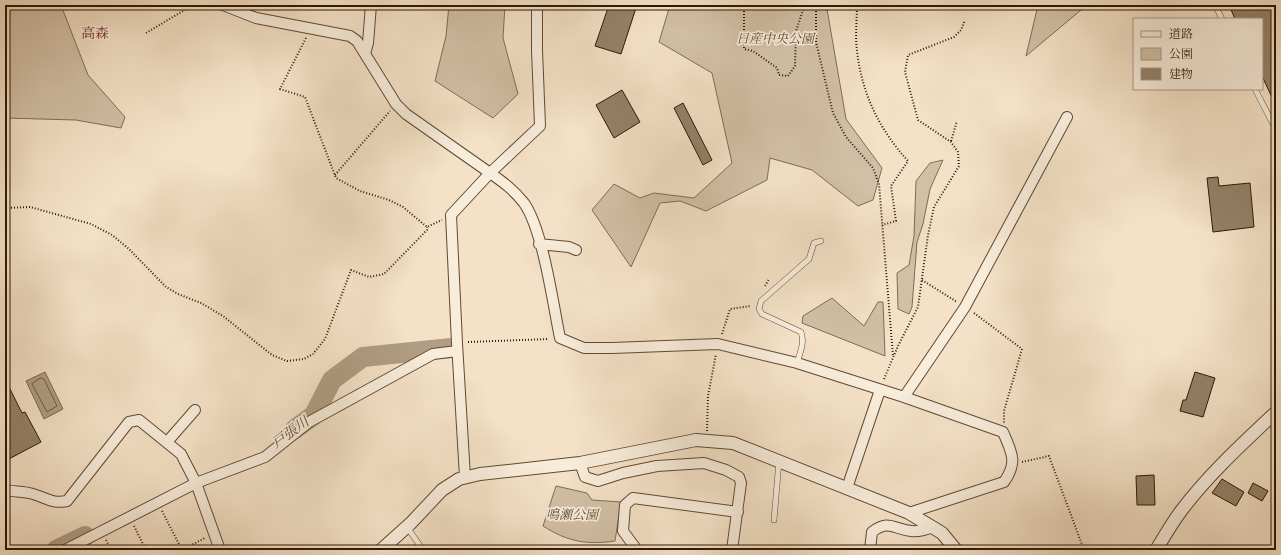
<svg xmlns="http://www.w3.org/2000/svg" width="1281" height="555" font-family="'IM FELL French Canon','Noto Serif JP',serif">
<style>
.green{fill:#d2bfa6;stroke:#806c54}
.water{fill:#b09d84;stroke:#7c6850}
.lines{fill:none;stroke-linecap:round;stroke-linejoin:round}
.shore{stroke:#6e5a44;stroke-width:1}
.river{stroke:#b09d84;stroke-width:20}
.building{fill:#948169;stroke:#2d1803}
.service-casing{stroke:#5f4a34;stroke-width:6}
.minor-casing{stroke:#5f4a34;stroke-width:12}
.tertiary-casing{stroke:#5f4a34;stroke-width:14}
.path{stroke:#2d1803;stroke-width:2;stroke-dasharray:1 2;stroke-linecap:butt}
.service{stroke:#f8ecdb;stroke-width:5}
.minor{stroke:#f8ecdb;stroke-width:10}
.tertiary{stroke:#f8ecdb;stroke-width:12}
.labels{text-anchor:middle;stroke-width:3.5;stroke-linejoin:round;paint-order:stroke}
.park-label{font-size:13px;font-style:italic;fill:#5f4a34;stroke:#f8ecdb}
.neighbourhood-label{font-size:14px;fill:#7a1f14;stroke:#f8ecdb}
.water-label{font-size:14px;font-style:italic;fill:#614d37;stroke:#f8ecdb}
</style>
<rect width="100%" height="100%" fill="#f4e1c7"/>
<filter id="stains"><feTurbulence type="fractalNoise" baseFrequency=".005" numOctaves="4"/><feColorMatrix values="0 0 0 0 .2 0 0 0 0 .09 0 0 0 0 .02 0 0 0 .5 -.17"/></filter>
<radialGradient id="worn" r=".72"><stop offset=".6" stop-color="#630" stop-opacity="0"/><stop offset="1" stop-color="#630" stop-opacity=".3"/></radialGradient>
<path class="green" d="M5,5H61L88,75L125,117L121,128L76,120L5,118Z
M449,5H505L503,38L518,94L493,118L435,81L446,36Z
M670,5H828L827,9L846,119L882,168L873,200L858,206L812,170L770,158L767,180L706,211L680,201L660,203L631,267L592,210L614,184L640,198L654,193L694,198L732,163L712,73L659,42Z
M1038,5H1087L1026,56Z
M943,160L930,189L923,224L917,242L912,307L909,314L898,309L897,273L909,265L914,236L916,181L930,163Z
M832,298L864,326L878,302H883L885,356L802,323L803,316Z
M556,486L587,493L592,500L621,502L615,541C587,545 568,542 543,526Z"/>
<path class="water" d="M45,372L63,409L44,419L26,381Z"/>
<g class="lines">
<path class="shore" d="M41,378L44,379L57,406L47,412L32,384Z"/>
<path class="river" d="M295,429L314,415L332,380L363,357L451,348
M56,550L85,536"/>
</g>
<path class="building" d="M609,5H629L636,8L621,54L595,46Z
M1229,5H1271L1276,17V106L1262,76V19H1235Z
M622,90L640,122L614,138L596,105Z
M683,103L712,160L703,165L674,108Z
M1218,177L1219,186L1250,183L1254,227L1213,232L1207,178Z
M1195,372L1215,378L1203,417L1180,411L1183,400H1186Z
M5,379L22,413L25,412L41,442L5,461Z
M1154,475L1155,505H1137L1136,476Z
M1222,479L1244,492L1236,506L1212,493Z
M1253,483L1268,491L1262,501L1248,493Z"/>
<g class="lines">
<g class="service-casing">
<path id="service" d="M1215,5L1222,19
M1255,89L1276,130
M797,363C800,353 805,342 801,332L762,314L759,309L761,301L809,259L814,243L821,241
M774,520L779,461
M407,527L423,550"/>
</g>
<g class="minor-casing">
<path id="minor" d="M223,5L256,18L350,36L357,41L396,104L406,114L490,173L540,126L537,50V5
M365,54L368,43L371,5
M539,244L569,247L576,250
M904,397L965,307L1067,117
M167,442L195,410
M580,463L585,477L598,481L623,473L657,466L704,463L726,470L739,477L741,483L732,550
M465,477L457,343L451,215L490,173C503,182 514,190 524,203C543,230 553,304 560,338L584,348H612L718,344L797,363L904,397L1003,432C1012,453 1018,462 1004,482L909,513
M847,488L880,390
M5,490C14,492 24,491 33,494C47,498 52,504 67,501L129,422L139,420L181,454L196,483L220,550
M65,550L196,483L265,457L309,422L433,354L457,351
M637,550L623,531L625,505L633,498L738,512
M870,550L872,532C889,519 893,529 911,531C919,532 925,530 933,527"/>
</g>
<g class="tertiary-casing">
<path id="tertiary" d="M381,550L411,523L442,490L459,479L480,474L580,463L696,440L733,443L909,513L942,533L956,550
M1156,550C1164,537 1172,523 1181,511C1208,475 1243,443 1276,412"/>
</g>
<path class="path" d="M744,5V49L753,51L777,68L779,75L788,76L795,66L796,31L803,10L802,5
M816,5V42L833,113L846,137L873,168L879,184L893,356
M857,5C857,20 855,36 857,51C862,94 879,129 908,161L891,186L896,221L882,225
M146,33L193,5
M306,38L280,89L305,97L336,178L360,191L389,200L403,207L427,227L442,220
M951,141L957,121
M335,175L390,111
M5,208L30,207L91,224L112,235L129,249L166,287L178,294L201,303L223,316L272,355L287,361L304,359L313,354L325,339L351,270L369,277L384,274L427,230V227
M922,280L957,302
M765,286L769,279
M974,313L1022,349L1004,411V423
M722,334L730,309L751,306
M468,342L549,339
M884,379L898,346L918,307L928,235L934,207L959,166L958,152L951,142L918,120L905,72L908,55L954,37L961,30L965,20
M707,431L708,396L716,354
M1022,462L1049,456L1084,550
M162,511L182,550
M134,526L146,550
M106,540L111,550
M182,550L205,538"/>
<use href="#service" class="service"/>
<use href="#minor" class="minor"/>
<use href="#tertiary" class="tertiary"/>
</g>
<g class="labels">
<g class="park-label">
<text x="775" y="43">日産中央公園</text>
<text x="572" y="519">鳴瀬公園</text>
</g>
<g class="neighbourhood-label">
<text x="95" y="38">高森</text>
</g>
<g class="water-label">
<text transform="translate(290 432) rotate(-36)" y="5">戸張川</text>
</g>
</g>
<rect width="1281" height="555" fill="none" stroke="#f4e1c7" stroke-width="20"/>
<rect x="6" y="6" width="1269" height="543" fill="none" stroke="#2d1803" stroke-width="2"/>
<rect x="10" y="10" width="1261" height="535" fill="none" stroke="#2d1803"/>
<rect x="1133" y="18" width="130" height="72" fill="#f8ecdb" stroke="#a79785"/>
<rect x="1141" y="31" width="20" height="6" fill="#f8ecdb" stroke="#a79785"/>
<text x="1169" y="38" font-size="12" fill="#2d1803">道路</text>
<rect x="1141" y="48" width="20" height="12" fill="#d2bfa6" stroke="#a79785"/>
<text x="1169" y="58" font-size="12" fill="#2d1803">公園</text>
<rect x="1141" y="68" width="20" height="12" fill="#948169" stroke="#a79785"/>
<text x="1169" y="78" font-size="12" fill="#2d1803">建物</text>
<rect width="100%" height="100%" filter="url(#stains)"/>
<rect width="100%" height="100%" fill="url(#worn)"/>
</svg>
